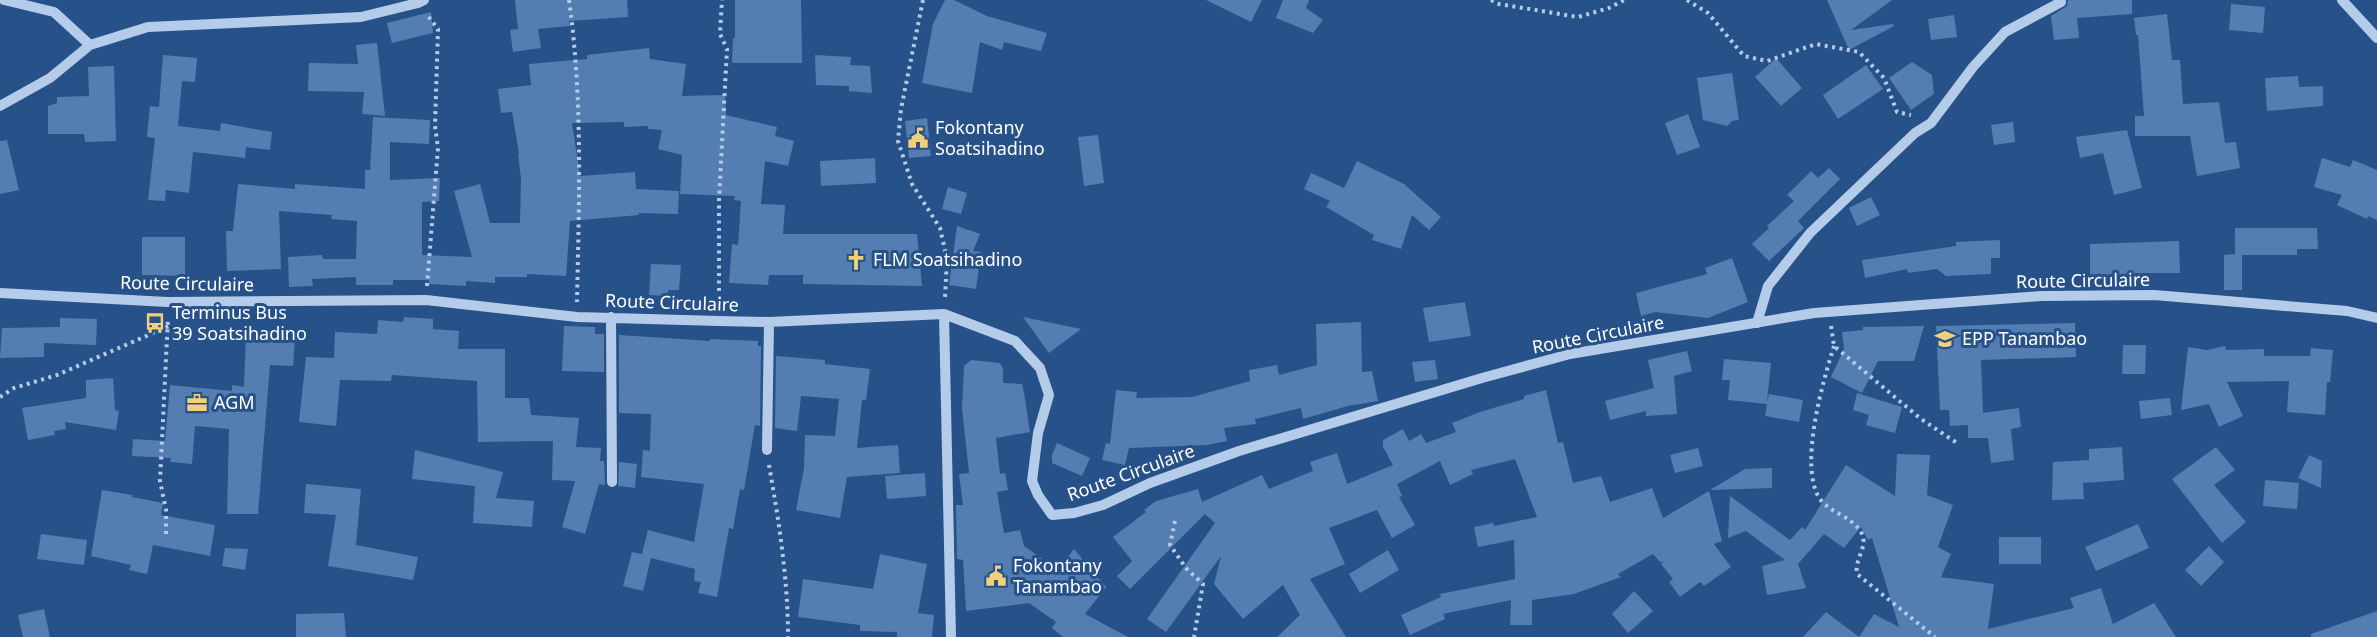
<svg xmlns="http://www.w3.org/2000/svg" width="2377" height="637" font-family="'Noto Sans',sans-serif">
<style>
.building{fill:#547db2}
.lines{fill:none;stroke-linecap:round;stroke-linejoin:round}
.path{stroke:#b4cce9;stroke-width:4;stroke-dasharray:3 4.5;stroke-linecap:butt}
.minor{stroke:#b4cce9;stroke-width:10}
.labels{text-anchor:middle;stroke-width:6;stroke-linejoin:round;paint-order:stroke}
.poi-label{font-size:18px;fill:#fff;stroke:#275189;text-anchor:start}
.street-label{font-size:18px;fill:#fff;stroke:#275189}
</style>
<rect width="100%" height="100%" fill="#275189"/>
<path class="building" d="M515,0H627L628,17L569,21L570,26L538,29L541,48L513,52L510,30L518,29Z
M735,0H801L802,63H732L733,38H735Z
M945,0H954L987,16L1047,33L1041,51L1004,42L1002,50L980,42L972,93L922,83L933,24Z
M1206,0H1262L1251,22Z
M1283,0H1309L1306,8L1323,20L1313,33L1276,18Z
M1827,0H1892L1851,30L1893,24L1894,26L1849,50Z
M2068,0H2132V14L2077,18L2079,38L2054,40L2051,16L2067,6Z
M2231,4L2265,7L2263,33L2229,30Z
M431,12L433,33L392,43L387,23Z
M2167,14L2172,60H2180L2183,104L2219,102L2225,143L2236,142L2240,168L2197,176L2190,136H2135V116H2144L2138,35H2136L2134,18Z
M1954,15L1957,37L1931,40L1928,19Z
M377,43L385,116L362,114L364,92L308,91L309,63L358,64L356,45Z
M649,48L650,59L686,64L682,96L725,95L726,115L777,127L775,136L794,141L788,166L765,161L761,204L785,205L783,234H917L922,286L803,284V275H769L768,285L729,283L732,244L738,245L741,201L734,200L735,196L680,194L682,155L658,149L662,130L648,129V126L624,127V122L572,123L580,176L635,172L636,189L679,191L678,214L638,213L639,215L570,221L566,276L527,274V277H495V283L466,281V286L429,284V280H393V285H356V277L312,279L313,286L289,287L288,257L322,255L323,259H356L357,221L331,219L332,215L279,211L281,269L227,271L226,231H233L238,184L295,189V184L365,189V170H370L373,117L430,120L429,144L390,142V180L440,178L439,201L422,202V255L472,257L454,191L480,184L490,223H520L521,179L518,153H519L512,112L501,113L498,89L531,85L529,64L587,59V55Z
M163,55L197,58L195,82L182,81L178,126L220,131L221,123L272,132L270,150L246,147L245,158L193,152L189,193L166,190L165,201L148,200L155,138L147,137L150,106L159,107Z
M815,55L851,57L850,65L870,66L872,93L849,91V86L816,85Z
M1776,58L1802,88L1781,106L1755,77Z
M1912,62L1932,75L1934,94L1911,110L1889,78Z
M1866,65L1883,89L1838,119L1823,95Z
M114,66L116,141L85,142L84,134H48V106L57,103V97L89,96L88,67Z
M1732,73L1739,120L1732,121L1727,126L1703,120L1697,78Z
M2298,76L2299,87L2323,86V106L2267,111L2265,78Z
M1688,114L1700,147L1677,155L1665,123Z
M927,118L931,156L909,158L905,121Z
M2013,122L2015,142L1994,145L1991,125Z
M2127,130L2142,188L2114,195L2103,153L2080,158L2076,137Z
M1098,135L1104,183L1084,186L1078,137Z
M7,140L19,190L0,194V141Z
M875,158L876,183L821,186L820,161Z
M2322,158L2350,167L2353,160L2377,170V220L2368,216L2367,219L2337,205L2342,195L2314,187Z
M1357,161L1404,184L1441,217L1429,230L1412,215L1401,249L1372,240L1374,235L1326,207L1330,201L1304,189L1311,173L1344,188Z
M1829,168L1840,179L1798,221L1804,228L1769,261L1752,244L1769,228L1767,226L1794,201L1787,195L1811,171L1818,178Z
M948,187L967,193L961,214L942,209Z
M1871,197L1880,215L1857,226L1849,208Z
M957,226L980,234L973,251L981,252L976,289L949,285Z
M2235,228H2317L2318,249H2297V255H2242V290H2224V255L2235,254Z
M142,237H185V276L142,275Z
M2000,240V258H1991V274L1946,276L1937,269L1908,273L1907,269L1865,278L1862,260L1956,246V242Z
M2179,241L2180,273H2135V277H2090V244Z
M1732,258L1748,302L1708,318L1655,312L1641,316L1636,293L1707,274L1705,268Z
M651,264L681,265L679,290H668V296L649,295Z
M1465,302L1471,336L1429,342L1423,308Z
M404,317L433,319V329L459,331L458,349H505V398H529L531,415L579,418L576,447L601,448L600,461H604L605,485L599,484L585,534L562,527L575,481L552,480L553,441L478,442L477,381L392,375L391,381L340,380L336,426L299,422L306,357L334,358L335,332L377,334L378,320L403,322Z
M1023,317L1081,329L1049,353Z
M60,318L97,319L96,345L44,343V357L0,358L2,328L60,327Z
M1361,322L1362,372L1372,371L1378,401L1348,406L1303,419L1301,408L1255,419L1256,424L1224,428L1227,441L1207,445L1129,448L1125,465L1102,460L1106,443L1110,444L1116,390L1137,392L1136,398L1192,397L1250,381L1249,370L1277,365L1279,375L1317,365L1316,324Z
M2075,323L2076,357L1981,360L1983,413L2019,408L2021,427L2011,429L2014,460L1991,463L1988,438H1968V425L1950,426L1949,410H1940L1936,326Z
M564,326L595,327V334H604V372L562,371Z
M1924,326L1914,361H1878L1862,393L1831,377L1844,349L1842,332L1863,330V327Z
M246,335L295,338L293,366L270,365L258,514H227L229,429L195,426L192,464L170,462L171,458L132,456L133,439L165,441L170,385L232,391V385L244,387Z
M619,335L710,341V339L758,341V346H761L760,426L755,425L744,490L740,489L733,529L729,528L717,597L698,593L701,582L694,581L695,569L651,558L643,591L623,586L632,552L642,554L648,530L694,542L704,484L641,477L643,450L650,451L651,414L619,413Z
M2123,345H2146L2145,374H2122Z
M2225,346L2226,350L2264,349V356H2310L2311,348L2333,350L2330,382H2327L2325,415L2287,412L2289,381L2227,382L2243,416L2219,427L2209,404L2181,410L2188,347L2207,350Z
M1687,351L1692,371L1674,376L1677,414L1646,416V411L1610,420L1605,401L1654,388L1648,360Z
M776,356L825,360V364L870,369L866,400H862L857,448L898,445L900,473L847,477L840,518L796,510L804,468L805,435L835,436L839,399L801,396L797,431L775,428Z
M1724,359L1771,363L1767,402L1769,394L1803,400L1799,422L1765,416L1767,404L1728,400L1730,380H1722Z
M971,360L1000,363L1003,369V383L1022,384L1024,393L1030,432L996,438L1000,474L1005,473L1008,490L997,492L1004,533L1020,530L1024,546L1058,570L1074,549L1106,587L1085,614L1128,637H1063L1052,628L1056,622L1029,603L966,611L963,560L957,559L956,505H963L959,474L969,473L962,408L964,366Z
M1435,360L1438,379L1415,382L1412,362Z
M113,378L115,410L119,411L116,430L65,422L66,429L54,431L55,435L28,440L22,408L86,398V380Z
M1546,390L1558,443L1563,442L1573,483L1601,476L1610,502L1652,488L1663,518L1709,491L1722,541L1714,544L1731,567L1704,586L1700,582L1680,597L1669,582L1673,579L1661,564L1664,561L1660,562L1653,554L1618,574L1621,577L1574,594L1532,600V625H1510L1511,600L1443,614L1445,619L1410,635L1401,615L1441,597L1440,594L1515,579L1514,540L1478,547L1474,527L1493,523L1494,526L1537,517L1515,459L1471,470L1473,474L1450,485L1440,461L1397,484L1402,496L1399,497L1415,525L1392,538L1377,510L1329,528L1345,564L1310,579L1346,637H1277L1300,615L1283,585L1243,619L1214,584L1221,556L1166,632L1147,619L1215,523L1205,514L1130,589L1117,576L1132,561L1113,537L1146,512L1144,510L1156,501L1198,489L1202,502L1262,475L1269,489L1313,471L1310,462L1337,453L1347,484L1393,465L1383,447V440L1403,429L1409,441L1421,434L1426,443L1456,432L1452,423L1480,412L1524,399V396Z
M1857,393L1902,407L1895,433L1866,425L1869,415L1853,410Z
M2170,398L2172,415L2141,419L2139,401Z
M1057,443L1090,458L1082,476L1052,463V455Z
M2122,447L2124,480L2083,483L2084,499L2052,500L2053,462L2089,460V449Z
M2216,447L2235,470L2214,485L2246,522L2222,543L2172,479Z
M1698,448L1703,466L1675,473L1670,455Z
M415,450L503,472L496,498L534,501L532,527L473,523L475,486L412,479Z
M1897,454L1930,455L1927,495L1953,505L1938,547L1951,554L1941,577L1994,584L1988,629L2074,608L2070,598L2101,588L2113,624L2154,603L2176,637H1803L1826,612L1859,637L1874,614L1899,627L1872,538L1868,540L1861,527L1844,548L1824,534L1798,564L1806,588L1767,595L1762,566L1785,560L1746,531L1728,538L1730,496L1790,540L1802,527L1805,530L1846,465L1895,496Z
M2309,455L2322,461L2321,488L2298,478Z
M619,462L637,464L635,488L618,486Z
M1772,468V488L1710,490L1745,469Z
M925,473L926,496L887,499L885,476Z
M2265,480L2299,483L2297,509L2263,506Z
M306,484L361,489L356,545L418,557L413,580L328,566L336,515L304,513Z
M102,490L132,495V497L163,503L161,515L215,525L210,556L153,545L147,574L129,570L131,565L91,556Z
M2138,524L2149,548L2096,571L2085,547Z
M41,534L87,540L84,565L37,559Z
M1999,537H2041V564H1999Z
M2209,546L2224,562L2201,586L2185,570Z
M225,548L248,549L245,570L222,566Z
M1388,550L1399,570L1360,593L1349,574Z
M880,554L927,564L918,613L934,615L932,637H897V632L860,631V625L798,617L803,579L873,589Z
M1634,591L1653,611L1628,633L1612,614Z
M44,609L50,637H23L18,615Z
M2377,611V637H2311V634Z
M344,613L346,637H296V614Z"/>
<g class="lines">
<path class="path" d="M569,0C583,100 579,201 577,302
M923,0L901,109L898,141L912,184L940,228L947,259L945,298
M1491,0L1499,4L1578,17L1609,8L1624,0
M1687,0L1708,13L1744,56L1767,61L1816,44L1859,52L1884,78L1897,112L1911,115
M427,286L438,148L435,126L438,29L428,16
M719,306V200L727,49L720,34L722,0
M1831,326L1834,346L1921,419L1957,443
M1834,346C1823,381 1798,467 1820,499C1831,514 1853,516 1862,534C1868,547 1854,560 1857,574L1935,637
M0,397L14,388L57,375L169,326
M769,465C779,522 788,579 788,637
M1175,521L1170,545L1186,568L1203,584L1194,637
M166,534V510L160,481L168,318"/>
<path class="minor" d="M4,0L54,12L90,45
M2342,0L2377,38
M0,106L50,78L90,45L148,27L361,17L418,3L424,0
M0,293L167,302L426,300L577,317L719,321L769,322L944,314L1015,341L1040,368L1049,395L1038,433L1032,481L1038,495L1052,515L1074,513L1103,505L1150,483L1239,451L1482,378L1570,354L1814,313L2041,296L2154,295L2347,311L2377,318
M944,314L951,637
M611,317L612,482
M1757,323L1768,286L1810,233L1915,133L1931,123L1973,67L2005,32L2061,2
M767,450L769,322"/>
</g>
<defs>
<g id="civic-bare" transform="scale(1.62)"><path d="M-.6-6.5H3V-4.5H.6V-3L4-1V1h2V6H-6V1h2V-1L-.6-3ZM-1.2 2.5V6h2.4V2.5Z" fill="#f2d07a" stroke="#275189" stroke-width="2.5" paint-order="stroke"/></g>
<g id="church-bare" transform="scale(1.62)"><path d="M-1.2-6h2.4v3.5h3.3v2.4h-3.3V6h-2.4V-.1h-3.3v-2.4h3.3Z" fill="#f2d07a" stroke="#275189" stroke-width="2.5" paint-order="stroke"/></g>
<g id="bus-bare" transform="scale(1.62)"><path d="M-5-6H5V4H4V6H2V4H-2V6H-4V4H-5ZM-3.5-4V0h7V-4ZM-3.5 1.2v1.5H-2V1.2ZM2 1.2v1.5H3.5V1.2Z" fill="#f2d07a" stroke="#275189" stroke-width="2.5" paint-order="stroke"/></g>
<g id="school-bare" transform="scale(1.62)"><path d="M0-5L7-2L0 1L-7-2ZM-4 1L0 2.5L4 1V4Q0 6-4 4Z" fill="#f2d07a" stroke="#275189" stroke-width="2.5" paint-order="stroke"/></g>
<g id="office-bare" transform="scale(1.62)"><path d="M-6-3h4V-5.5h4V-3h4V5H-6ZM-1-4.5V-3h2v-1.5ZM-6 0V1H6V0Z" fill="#f2d07a" stroke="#275189" stroke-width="2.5" paint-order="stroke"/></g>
</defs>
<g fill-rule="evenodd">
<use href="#civic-bare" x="918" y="138"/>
<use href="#church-bare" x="856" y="260"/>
<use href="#bus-bare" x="155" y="323"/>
<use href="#school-bare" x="1945" y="339"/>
<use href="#office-bare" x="197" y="403"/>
<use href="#civic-bare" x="996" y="576"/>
</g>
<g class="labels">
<g class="poi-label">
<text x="935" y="134">Fokontany<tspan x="935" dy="21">Soatsihadino</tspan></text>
<text x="873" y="266">FLM Soatsihadino</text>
<text x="172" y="319">Terminus Bus<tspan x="172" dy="21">39 Soatsihadino</tspan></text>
<text x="1962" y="345">EPP Tanambao</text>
<text x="214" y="409">AGM</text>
<text x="1013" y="572">Fokontany<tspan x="1013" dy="21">Tanambao</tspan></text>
</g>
<g class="street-label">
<text transform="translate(2083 281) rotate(-1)" y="6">Route Circulaire</text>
<text transform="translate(187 284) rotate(1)" y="6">Route Circulaire</text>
<text transform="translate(672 303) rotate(2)" y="6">Route Circulaire</text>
<text transform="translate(1598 335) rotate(-11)" y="6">Route Circulaire</text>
<text transform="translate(1131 473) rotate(-20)" y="6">Route Circulaire</text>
</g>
</g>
</svg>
